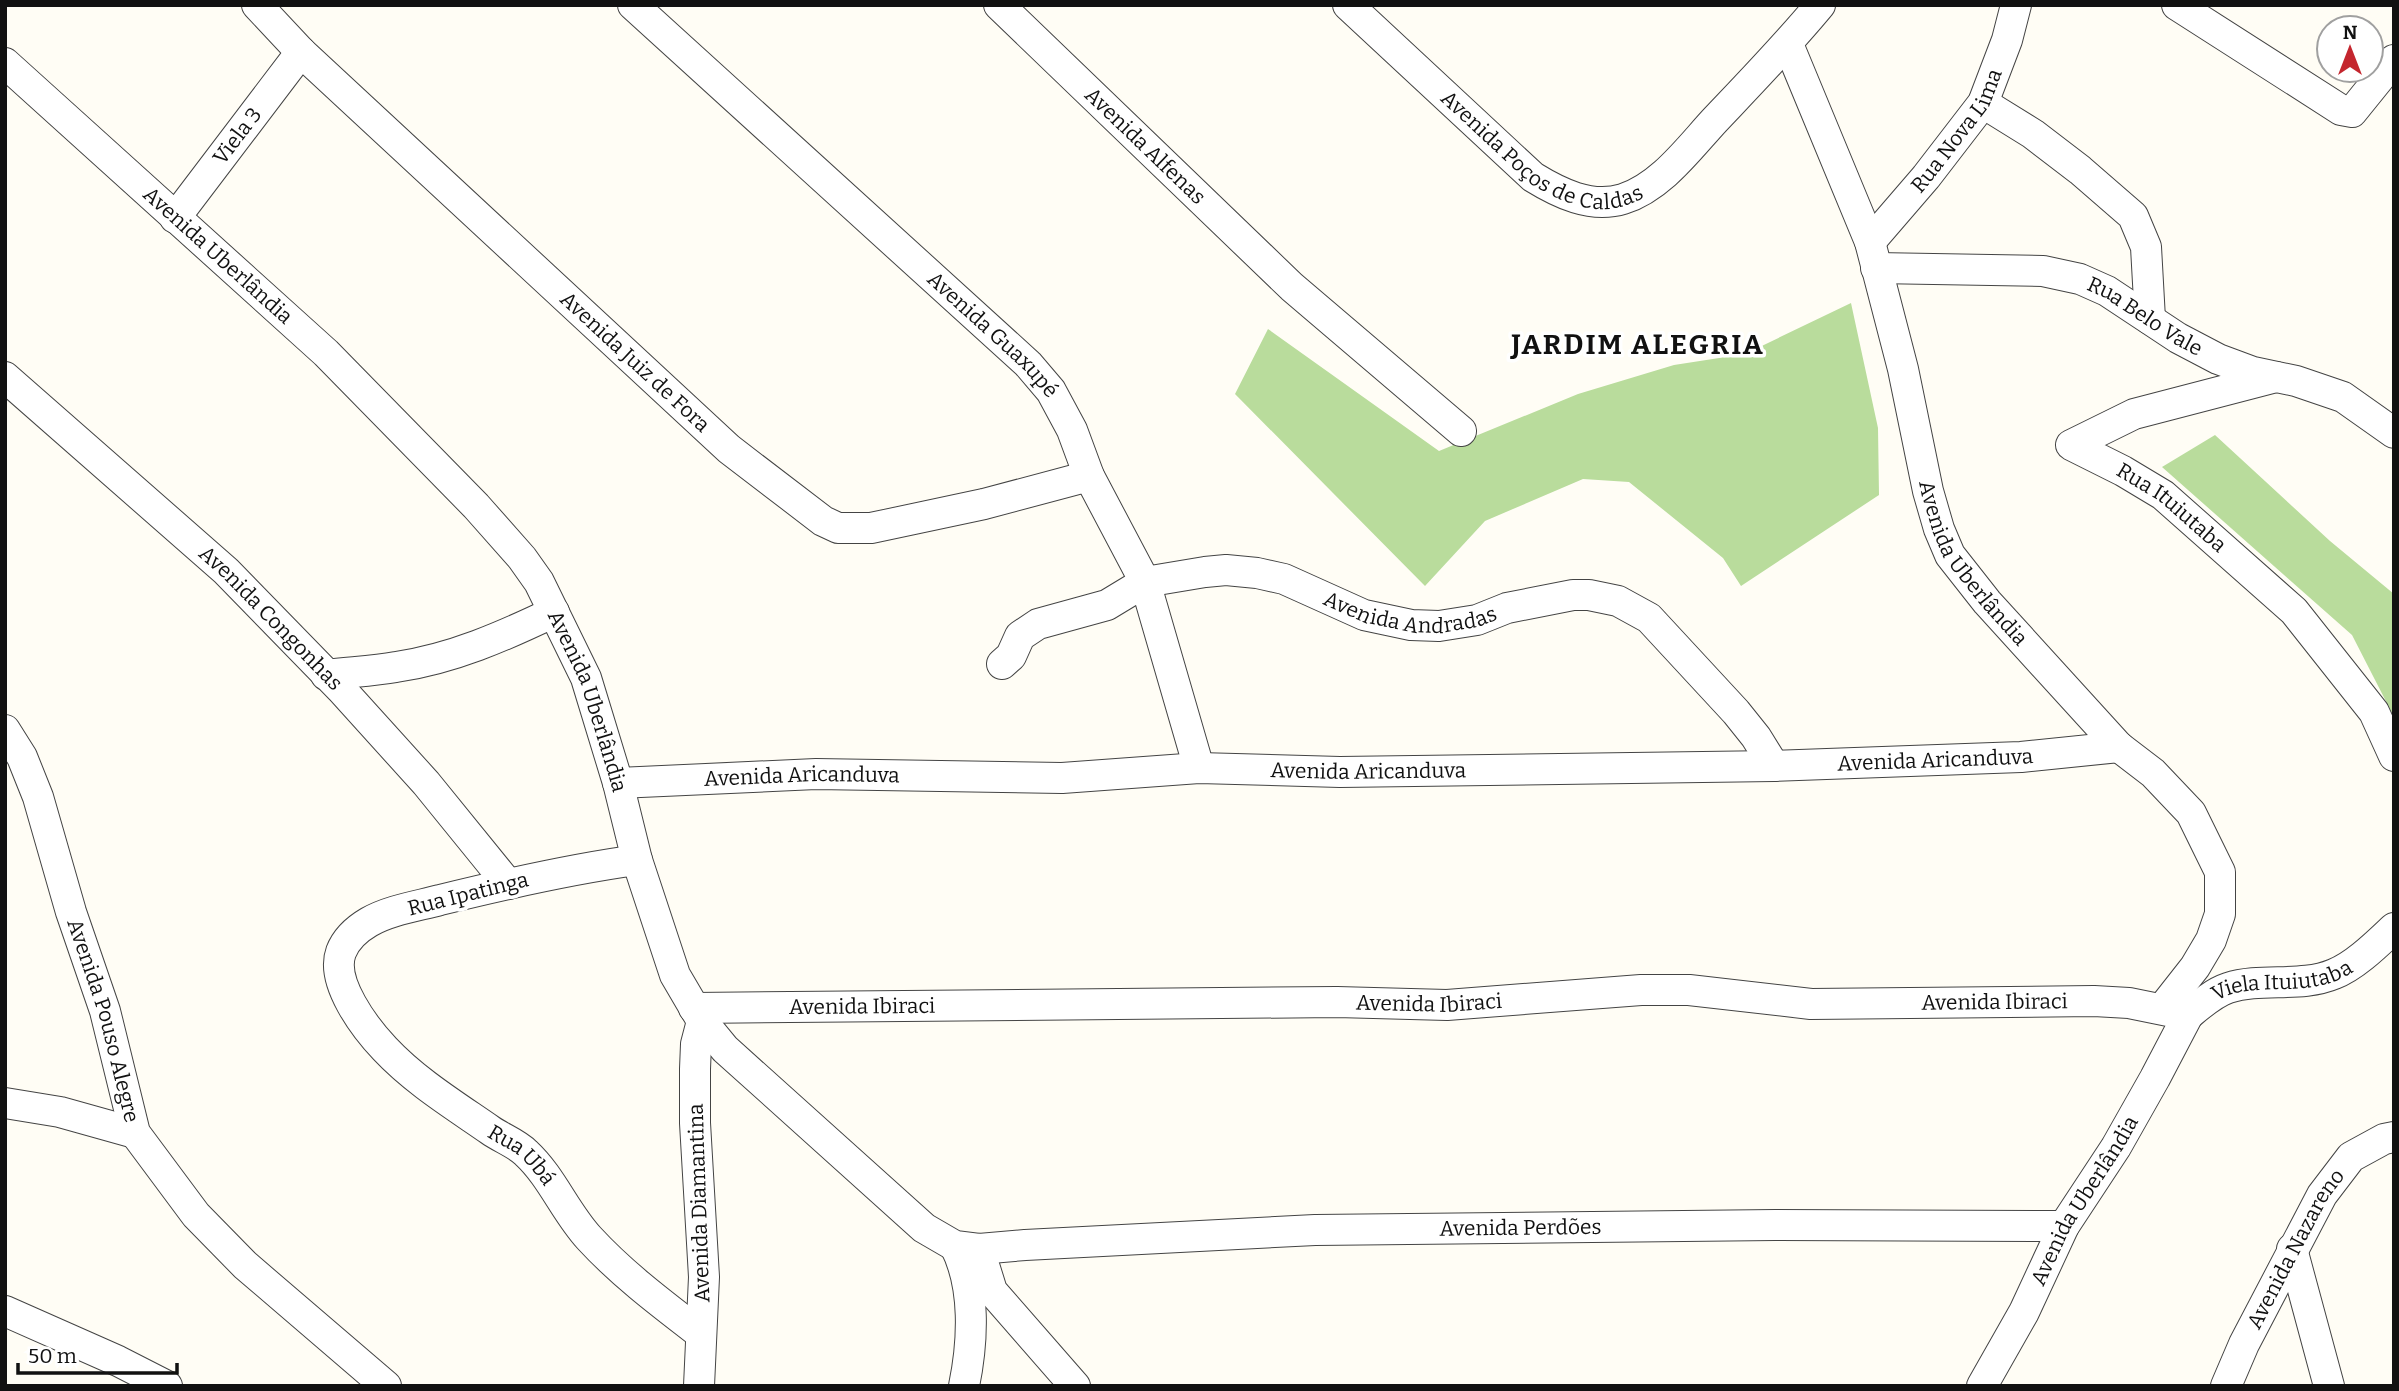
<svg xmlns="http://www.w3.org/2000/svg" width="2399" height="1391" font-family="Bitter,serif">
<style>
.forest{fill:#b9dc9c}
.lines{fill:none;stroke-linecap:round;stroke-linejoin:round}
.minor-casing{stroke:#444;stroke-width:32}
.minor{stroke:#fff;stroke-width:30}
.labels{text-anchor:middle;stroke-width:7;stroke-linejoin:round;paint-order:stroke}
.street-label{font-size:21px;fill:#111;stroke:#fff}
.district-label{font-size:28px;font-weight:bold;letter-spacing:2px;fill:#111;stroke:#fff}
</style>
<rect width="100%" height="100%" fill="#fffdf5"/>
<path class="forest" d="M1851,303L1878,428L1879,495L1741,586L1723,558L1629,482L1583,479L1485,521L1425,586L1235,394L1268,329L1439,451L1578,394L1674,365L1745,354Z
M2215,435L2330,541L2394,594V717L2352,635L2162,467Z"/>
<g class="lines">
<g class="minor-casing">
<g id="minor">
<path id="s1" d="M257,5L301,52L729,449L823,521L838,528H871L984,504L1089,476"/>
<path id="s2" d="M633,5L1028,364L1051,391L1072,430L1089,476L1145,582L1199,768"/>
<path id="s3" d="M999,5L1292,287L1461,431"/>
<path id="s4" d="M1348,5L1533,177C1559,193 1591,209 1623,199C1661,187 1689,148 1715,120C1751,82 1787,45 1820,5"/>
<path d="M2177,5L2341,110L2352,112L2394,60"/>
<path id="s5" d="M1788,44L1870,242L1903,369L1928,491L1939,529L1950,555L1987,602L2119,747L2153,773L2191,813L2220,872V914L2211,940L2195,967L2162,1009"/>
<path id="s6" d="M5,63L326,353L476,506L522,558L539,582L586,678L618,783L637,860L675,975L702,1021L725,1049L924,1228L955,1246L979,1249L992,1291L1075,1386"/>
<path d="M1983,103L2033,134L2080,170L2133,216L2146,247L2150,319"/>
<path id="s7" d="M175,218L301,52"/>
<path id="s8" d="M1870,242L1926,177L1983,103L2007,40L2016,5"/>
<path id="s9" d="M1876,268L2043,271L2080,279L2107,291L2178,338L2218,359L2253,372L2296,381L2343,397L2394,433"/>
<path id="s10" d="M5,377L226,571L341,689L426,783L508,884"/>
<path id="s11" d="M2276,377L2134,414L2071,445L2123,471L2163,495L2294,611L2374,712L2394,756"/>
<path id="s12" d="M1002,664L1011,656L1020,636L1038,624L1107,605L1145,582L1205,572L1226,570L1257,573L1284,579L1364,615L1411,625L1439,626L1477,620L1507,608L1573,595H1589L1618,601L1649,618L1736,712L1756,737L1774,766"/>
<path d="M326,675C350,672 373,671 396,667C452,659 504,636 554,612"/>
<path id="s13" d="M5,730L22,757L38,797L71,912L105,1011L135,1133L196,1215L245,1265L386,1386"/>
<path id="s14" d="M618,783L816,774L1062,778L1199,768L1340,772L1774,766L2021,757L2119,747"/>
<path id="s15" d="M637,860C571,869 505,884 440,900C418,906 390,910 369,922C357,929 346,939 341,952C330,982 365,1028 385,1049C415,1081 454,1105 490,1130C501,1138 516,1143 526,1153C552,1177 565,1212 589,1238C622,1274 662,1304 701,1334"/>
<path id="s16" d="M694,1008L1337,1002L1447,1005L1641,990H1689L1811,1004L2094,1001L2129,1003L2188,1015C2200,1005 2213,993 2228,988C2262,977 2301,988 2334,974C2355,966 2378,943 2394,928"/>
<path d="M5,1103L60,1112L135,1133"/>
<path d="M955,1246C976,1287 973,1342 964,1386"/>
<path id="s17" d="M979,1249L1025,1245L1315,1230L1775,1225L2064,1226"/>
<path d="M2292,1249L2329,1386"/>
<path d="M5,1311L118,1361L167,1386"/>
<path d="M699,1386L704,1277L695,1123V1069L696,1044L702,1021"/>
<path id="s18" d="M1982,1386L2024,1312L2064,1226L2116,1147L2155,1078L2188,1015"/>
<path id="s19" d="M2226,1386L2244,1344L2322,1195L2351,1157L2384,1139L2394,1137"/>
</g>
</g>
<use href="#minor" class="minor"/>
</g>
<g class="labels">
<g class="street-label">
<text dy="7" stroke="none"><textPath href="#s8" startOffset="142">Rua Nova Lima</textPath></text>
<text dy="7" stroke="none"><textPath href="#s7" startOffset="103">Viela 3</textPath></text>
<text dy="7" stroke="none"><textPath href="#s4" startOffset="250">Avenida Poços de Caldas</textPath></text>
<text dy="7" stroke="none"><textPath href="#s3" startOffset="203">Avenida Alfenas</textPath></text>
<text dy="7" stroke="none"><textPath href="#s6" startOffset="287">Avenida Uberlândia</textPath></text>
<text dy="7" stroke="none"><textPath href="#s9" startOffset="280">Rua Belo Vale</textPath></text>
<text dy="7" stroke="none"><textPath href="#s2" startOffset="488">Avenida Guaxupé</textPath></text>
<text dy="7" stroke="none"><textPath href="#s1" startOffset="520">Avenida Juiz de Fora</textPath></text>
<text dy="7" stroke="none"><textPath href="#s11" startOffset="336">Rua Ituiutaba</textPath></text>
<text dy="7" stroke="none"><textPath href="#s5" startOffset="556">Avenida Uberlândia</textPath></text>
<text dy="7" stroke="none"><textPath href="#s12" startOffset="446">Avenida Andradas</textPath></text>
<text dy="7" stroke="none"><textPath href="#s10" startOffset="359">Avenida Congonhas</textPath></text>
<text dy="7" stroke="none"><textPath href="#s6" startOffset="875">Avenida Uberlândia</textPath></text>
<text dy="7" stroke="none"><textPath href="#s14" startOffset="1318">Avenida Aricanduva</textPath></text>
<text dy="7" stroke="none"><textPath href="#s14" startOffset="751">Avenida Aricanduva</textPath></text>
<text dy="7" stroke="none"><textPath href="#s14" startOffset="184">Avenida Aricanduva</textPath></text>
<text transform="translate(468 894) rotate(-14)" y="7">Rua Ipatinga</text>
<text dy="7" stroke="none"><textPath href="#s16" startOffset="1600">Viela Ituiutaba</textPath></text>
<text dy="7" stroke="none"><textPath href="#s16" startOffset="735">Avenida Ibiraci</textPath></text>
<text dy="7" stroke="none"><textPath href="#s16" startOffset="1302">Avenida Ibiraci</textPath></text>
<text dy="7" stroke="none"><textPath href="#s16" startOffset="168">Avenida Ibiraci</textPath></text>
<text dy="7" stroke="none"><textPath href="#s13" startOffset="308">Avenida Pouso Alegre</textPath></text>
<text dy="7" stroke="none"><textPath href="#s15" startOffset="602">Rua Ubá</textPath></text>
<text dy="7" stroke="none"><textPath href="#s18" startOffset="212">Avenida Uberlândia</textPath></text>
<text transform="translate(699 1203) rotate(-92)" y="7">Avenida Diamantina</text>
<text dy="7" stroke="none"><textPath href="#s17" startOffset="542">Avenida Perdões</textPath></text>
<text dy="7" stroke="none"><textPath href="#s19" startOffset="154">Avenida Nazareno</textPath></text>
</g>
<g class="district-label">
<text x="1638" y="354">JARDIM ALEGRIA</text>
</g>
</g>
<rect width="2399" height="1391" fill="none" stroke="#111111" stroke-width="14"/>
<g transform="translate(2350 49)"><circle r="33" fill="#ffffff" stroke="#a0a0a0" stroke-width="2"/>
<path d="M0-5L12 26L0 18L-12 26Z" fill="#c4262e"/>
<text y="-10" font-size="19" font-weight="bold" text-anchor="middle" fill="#111111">N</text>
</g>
<path d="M18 1363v10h159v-10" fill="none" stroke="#111111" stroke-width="3.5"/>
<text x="28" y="1363" font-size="21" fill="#111111" stroke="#ffffff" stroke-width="5" paint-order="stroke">50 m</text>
</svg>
